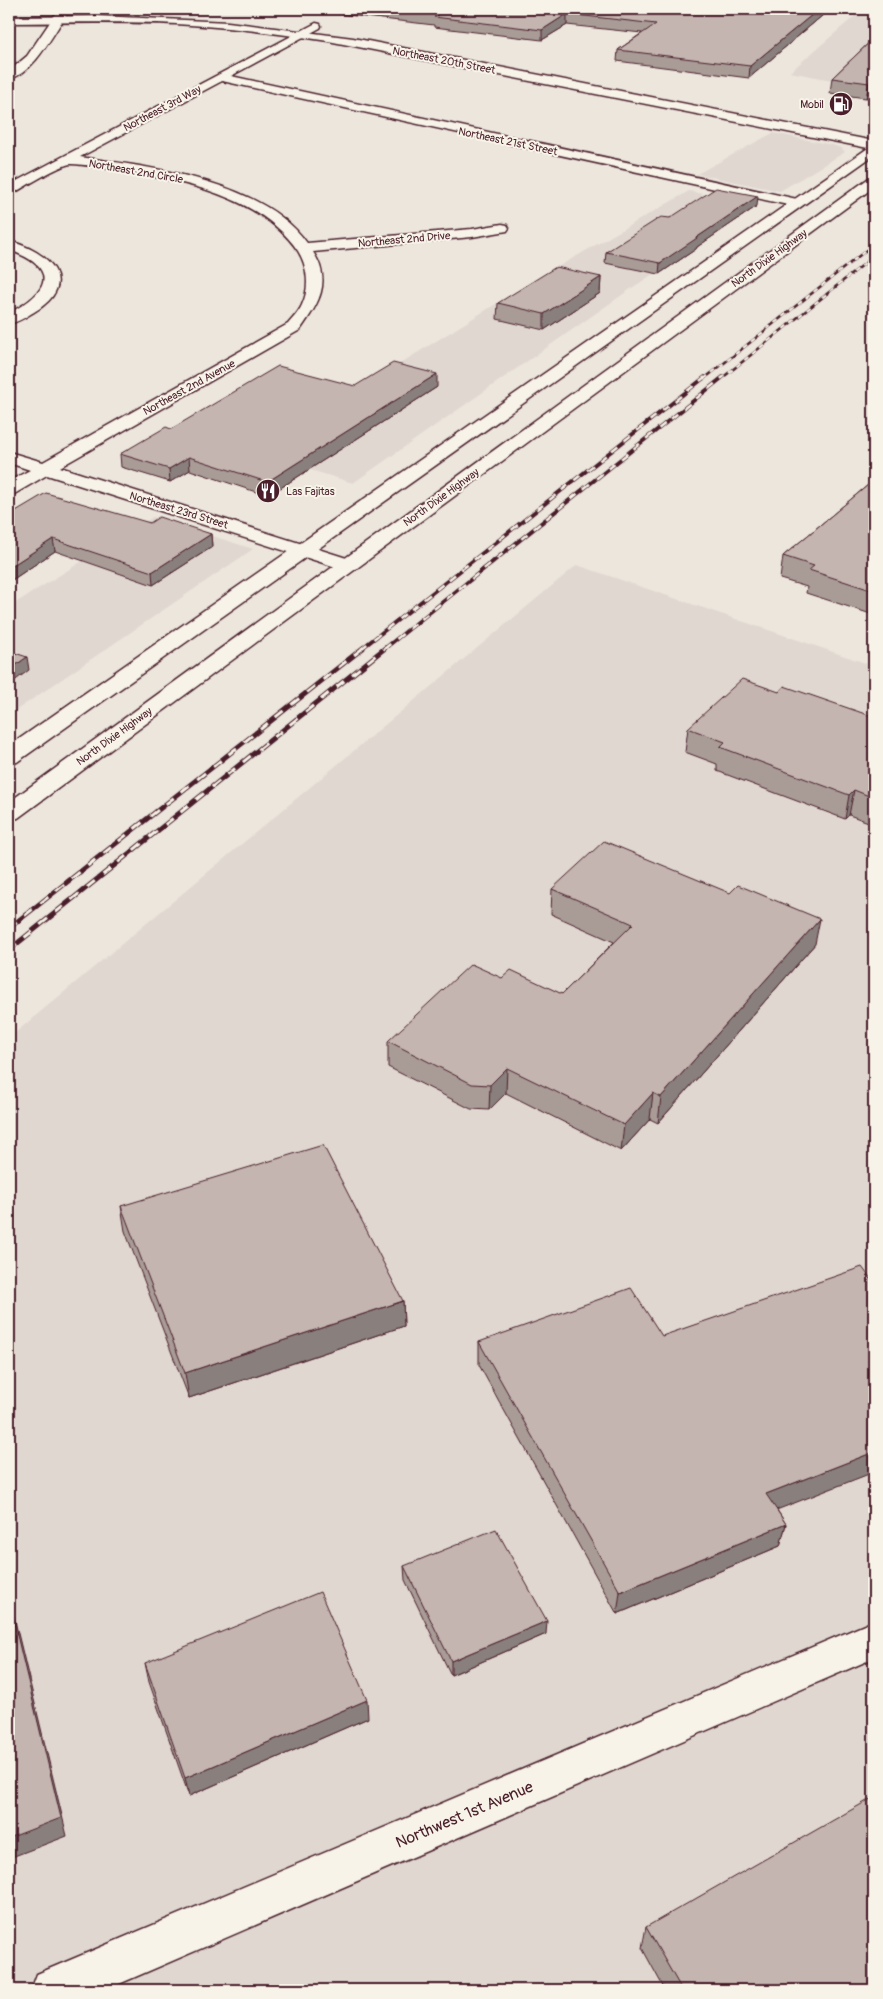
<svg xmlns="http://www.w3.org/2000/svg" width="883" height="1999" font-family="Pangolin,sans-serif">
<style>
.built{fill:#e0d7d0}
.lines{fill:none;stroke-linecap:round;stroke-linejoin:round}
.street-casing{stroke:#4a1f2b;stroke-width:3}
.secondary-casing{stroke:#4a1f2b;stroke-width:3}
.street{fill:#f7f3e8;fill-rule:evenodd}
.secondary{fill:#f7f3e8;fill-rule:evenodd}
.rail-far2-casing{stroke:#4a1f2b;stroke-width:2.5}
.rail-far1-casing{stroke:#4a1f2b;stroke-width:4}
.rail-casing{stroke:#4a1f2b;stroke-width:5}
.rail-far2{stroke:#f7f3e8;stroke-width:2;stroke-dasharray:5;stroke-linecap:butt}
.rail-far1{stroke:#f7f3e8;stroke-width:2.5;stroke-dasharray:8;stroke-linecap:butt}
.rail{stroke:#f7f3e8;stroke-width:3;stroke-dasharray:10;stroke-linecap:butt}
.wall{fill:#a99c97;stroke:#4a1f2b}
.shaded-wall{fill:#897f7b;stroke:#4a1f2b}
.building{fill:#c4b5b0;stroke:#4a1f2b}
.labels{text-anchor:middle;stroke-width:4;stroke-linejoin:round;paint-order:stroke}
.far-street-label{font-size:11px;fill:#4a1f2b;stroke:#f7f3e8}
.far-poi-label{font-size:11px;fill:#4a1f2b;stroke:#f7f3e8;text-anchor:end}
.near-street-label{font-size:16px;fill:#4a1f2b;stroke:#f7f3e8}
</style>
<rect width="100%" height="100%" fill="#ece6dd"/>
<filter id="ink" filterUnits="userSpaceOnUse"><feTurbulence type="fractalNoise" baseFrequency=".02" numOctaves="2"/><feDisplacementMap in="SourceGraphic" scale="10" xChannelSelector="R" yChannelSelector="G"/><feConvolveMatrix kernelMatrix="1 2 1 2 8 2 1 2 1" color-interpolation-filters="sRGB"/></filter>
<g filter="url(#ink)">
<path class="built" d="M863,9H874V88L790,72Z
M773,133L832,145L841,148L845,152L780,191L697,174Z
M689,191L755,206L629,290L353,483L256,453L525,286Z
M153,517L253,549L9,715V607Z
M577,565L874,666V1990H9V1038Z"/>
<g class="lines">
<g class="street-casing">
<path id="street" d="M63,9L68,12C54,32 34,74 9,79V71L27,56L54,16L59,10Z
M316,23L320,24L321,26L320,28L231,76L797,199L804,203L797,207L222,81L80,157C151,167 263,181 307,243L472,229L502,224L507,225L509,228L507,231L472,237L313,252C333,282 318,305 300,330L60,467L356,561L359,565L356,569L349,571L342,569L47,475L16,493L9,495V481L30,470L9,463V452L43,462L288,324C293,318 299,312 302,305C310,288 308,267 298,251C260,195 179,180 116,170C101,168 85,164 71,164C62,164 24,187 14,193L9,194V185Z
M9,241C49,251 82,283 34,312C26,317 18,322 9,324V313C50,292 60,268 9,250Z
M874,1621V1658L105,1990H31L37,1974Z"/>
</g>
<g class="secondary-casing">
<path id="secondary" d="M99,16L228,22L353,38L874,141V155L17,762L9,764V746L868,148L328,41C278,33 227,27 176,24C120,21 65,23 9,23V17Z
M874,177V187L18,818L9,820V802L869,178Z"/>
</g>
<use href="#street" class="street"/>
<use href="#secondary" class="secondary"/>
<g class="rail-far2-casing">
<path id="rail-far2" d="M704,379L874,244
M721,379L874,256"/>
</g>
<g class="rail-far1-casing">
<path id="rail-far1" d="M361,649L705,377
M384,649L723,377"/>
</g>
<g class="rail-casing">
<path id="rail" d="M9,928L363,648
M9,950L385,648"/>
</g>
<use href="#rail-far2" class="rail-far2"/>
<use href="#rail-far1" class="rail-far1"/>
<use href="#rail" class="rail"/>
</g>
<path class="wall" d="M296,9H830L749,78L617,61L618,50L642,33L567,25L542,40L434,27V25Z
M874,38V94L866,98L830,93L832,78Z
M757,206L697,247L696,249L659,274L605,263L606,252L670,218Z
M601,277L600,293L544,330L497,319L498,303Z
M355,386L437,387L268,496L190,470L170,482L121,467L120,454L171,429Z
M874,480V615L806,593L807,587L780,579L783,556Z
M9,515L150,523L211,534L212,547L153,585L55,551L12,580L9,579Z
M779,692L874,717V824L849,815L845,819L717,771V764L685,752L688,728Z
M552,889L815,944L658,1123L650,1119L621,1151L506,1093L489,1110L471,1109L388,1067V1041L502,978L562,994L614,942L551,914Z
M121,1206L403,1301L404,1326L189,1398L125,1231Z
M479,1342L777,1510L786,1524L780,1546L617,1614L479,1365Z
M404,1566L546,1634L451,1675L405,1580Z
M145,1663L368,1718L189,1796L149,1682Z
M646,1927L874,1990H665L642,1948Z"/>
<path class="shaded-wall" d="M819,9H830L749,78L750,66Z
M567,14V25L542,40V30Z
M874,80V94L866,98L869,83Z
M758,196L757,206L697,247L696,249L659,274L660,263L696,238Z
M601,277L600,293L544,330V314Z
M437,374V387L268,496L267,482Z
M189,457L190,470L170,482L169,469Z
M211,534L212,547L153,585L152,572Z
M53,539L55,551L12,580L10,567Z
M27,657L29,670L9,685V670Z
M854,790L849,815L845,819L849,795Z
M820,919L815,944L658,1123L661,1097Z
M507,1068L506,1093L489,1110L490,1085Z
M653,1093L650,1119L621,1151L624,1125Z
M403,1301L404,1326L189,1398L185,1373Z
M874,1452V1472L761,1516L766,1494Z
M786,1524L780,1546L617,1614L620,1592Z
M9,1596L67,1836L9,1858Z
M547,1621L546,1634L451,1675V1661Z
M367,1700L368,1718L189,1796L185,1778Z"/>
<path class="building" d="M386,9H819L750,66L618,50L656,24L567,14L542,30L434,17L438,15Z
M874,38V80L869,83L832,78Z
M716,188L758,196L696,238H697L660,263L606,252L661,217L670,218Z
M556,267L601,277L544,314L498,303Z
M393,363L437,374L267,482L189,457L169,469L120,454L166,427L171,429L278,366L355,386Z
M874,480V591L809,570L814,566L783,556Z
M46,493L150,523L159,517L211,534L152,572L53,539L10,567L9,566V515Z
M9,651L27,657L9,670Z
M742,679L779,692L784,686L874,717V798L854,790L849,795L720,747L725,742L688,728Z
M604,841L730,893L738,885L820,919L661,1097L653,1093L624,1125L507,1068L490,1085L472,1084L388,1041L471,964L502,978L511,970L562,994L633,924L552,889Z
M323,1145L403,1301L185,1373L121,1206Z
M862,1267L874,1283V1452L766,1494L786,1524L620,1592L479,1342L631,1288L662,1336Z
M496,1529L547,1621L451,1661L404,1566Z
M320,1592L367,1700L185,1778L145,1663Z
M9,1602L61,1818L9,1838Z
M874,1797V1990H682L646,1927Z"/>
</g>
<defs>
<g id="fuel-disc" transform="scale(1.25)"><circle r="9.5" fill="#4a1f2b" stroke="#f7f3e8"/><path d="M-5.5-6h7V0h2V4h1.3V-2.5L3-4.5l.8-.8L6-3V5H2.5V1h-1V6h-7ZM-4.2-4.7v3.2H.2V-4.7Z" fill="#fff"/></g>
<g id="restaurant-disc" transform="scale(1.25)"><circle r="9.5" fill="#4a1f2b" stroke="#f7f3e8"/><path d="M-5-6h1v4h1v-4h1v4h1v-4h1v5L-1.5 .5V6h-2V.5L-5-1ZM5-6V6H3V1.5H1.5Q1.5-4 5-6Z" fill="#fff"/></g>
</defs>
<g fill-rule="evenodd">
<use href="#fuel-disc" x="841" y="104"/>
<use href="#restaurant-disc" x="268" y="491"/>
</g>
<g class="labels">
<g class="far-street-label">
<text transform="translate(444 60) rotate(11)" y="4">Northeast 20th Street</text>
<text transform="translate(162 108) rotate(-28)" y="4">Northeast 3rd Way</text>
<text transform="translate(508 141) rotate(12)" y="4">Northeast 21st Street</text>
<text transform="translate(136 171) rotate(10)" y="4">Northeast 2nd Circle</text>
<text transform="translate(404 239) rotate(-5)" y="4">Northeast 2nd Drive</text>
<text transform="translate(769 258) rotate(-36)" y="4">North Dixie Highway</text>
<text transform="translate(189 387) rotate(-29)" y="4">Northeast 2nd Avenue</text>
<text transform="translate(441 497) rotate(-36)" y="4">North Dixie Highway</text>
<text transform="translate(179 510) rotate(17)" y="4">Northeast 23rd Street</text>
<text transform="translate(114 736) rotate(-36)" y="4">North Dixie Highway</text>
</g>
<g class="far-poi-label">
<text x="824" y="108">Mobil</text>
<text x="286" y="495" text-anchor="start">Las Fajitas</text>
</g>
<g class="near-street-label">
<text transform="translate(464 1814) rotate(-23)" y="6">Northwest 1st Avenue</text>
</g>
</g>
<rect width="883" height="1999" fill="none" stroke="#f7f3e8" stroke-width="30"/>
<rect x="15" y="15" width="853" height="1969" fill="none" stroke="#4a1f2b" stroke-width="2" filter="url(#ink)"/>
</svg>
